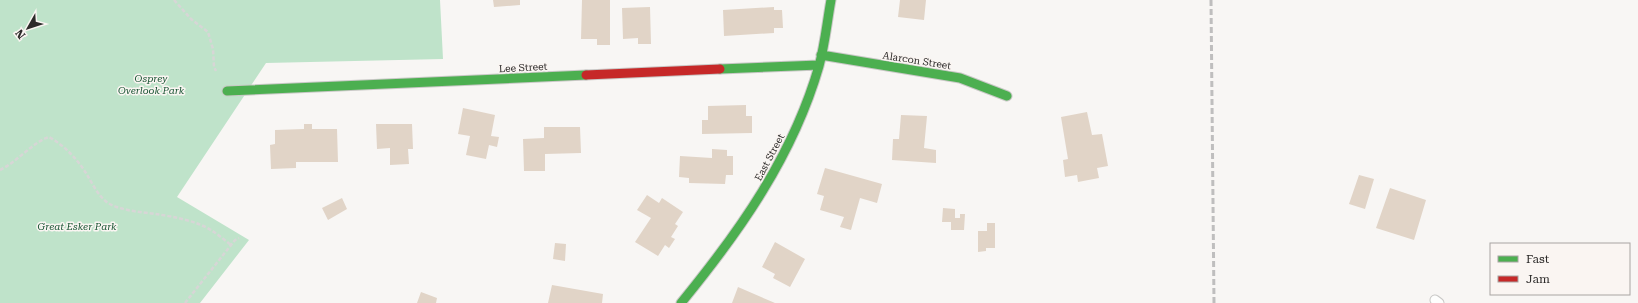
<svg xmlns="http://www.w3.org/2000/svg" width="1638" height="303" font-family="'Roboto Serif',serif">
<style>
.green{fill:#bfe3ca}
.building{fill:#e1d4c7}
.lines{fill:none;stroke-linecap:round;stroke-linejoin:round}
.lane-casing{stroke:#c9c8c6;stroke-width:11}
.fast-casing{stroke:#c9c8c6;stroke-width:11}
.jam-casing{stroke:#c9c8c6;stroke-width:11}
.path{stroke:#d7d6d6;stroke-width:2.5;stroke-dasharray:4 2;stroke-linecap:butt}
.lane{stroke:#fefefd;stroke-width:9}
.fast{stroke:#4caf50;stroke-width:9}
.jam{stroke:#c62828;stroke-width:9}
.rail{stroke:#bfbebe;stroke-width:3;stroke-dasharray:6 3;stroke-linecap:butt}
.labels{text-anchor:middle;stroke-width:3;stroke-linejoin:round;paint-order:stroke}
.street-label{font-size:10px;fill:#2c2a29;stroke:#faf5f2}
.park-label{font-size:10px;font-style:italic;fill:#175332;stroke:#faf5f2}
</style>
<rect width="100%" height="100%" fill="#f8f6f4"/>
<path class="green" d="M0,0H440L443,59L266,63L177,197L249,240L200,303H0Z"/>
<path class="building" d="M493,0H520V5L494,7Z
M582,0H610V45H597V39H581Z
M900,0H926L924,20L898,17Z
M650,7L651,44H638V38L623,39L622,8Z
M774,7V10H782L783,28H774V33L724,36L723,10Z
M746,105V116H752V133L702,134V120H708V106Z
M463,108L495,115L491,136L499,137L497,147L489,145L486,159L466,155L470,136L458,134Z
M1087,112L1092,135L1102,134L1108,166L1097,168L1099,178L1078,182L1077,175L1065,177L1063,160L1068,159L1061,117Z
M901,115L927,116L924,148L936,150V163L892,160L893,139H899Z
M304,124H312V129H337L338,162H296V168L271,169L270,145L275,144V130L304,129Z
M376,124H412L413,149H408L409,164L390,165V148L377,149Z
M544,127H580L581,153L545,154V171H524L523,139L544,138Z
M712,149L727,150V156H733V175H726L725,184L689,183V178L679,177L680,156L712,158Z
M825,168L882,184L877,203L860,198L851,230L840,227L844,217L820,210L824,196L817,194Z
M1359,175L1374,179L1365,209L1349,204Z
M1390,188L1426,200L1414,240L1376,228Z
M647,195L659,203L662,198L683,212L675,224L678,226L671,237L675,239L669,248L665,245L658,256L635,242L651,218L637,210Z
M342,198L347,209L328,220L322,208Z
M943,208L955,209V218H960V214H965L964,230H951V222H942Z
M987,223H995V248H986V251L978,252V231H987Z
M775,242L805,259L790,287L773,278L775,274L762,267Z
M555,243L566,244L565,261L553,259Z
M552,285L603,294L602,303H548Z
M738,287L775,303H732Z
M421,292L437,298L436,303H417Z"/>
<g class="lines">
<g class="lane-casing">
<path id="lane" d="M1435,300L1439,303"/>
</g>
<g class="fast-casing">
<path id="fast" d="M821,55L960,78L1007,96
M720,69L819,65
M227,91L586,75
M681,303C740,231 793,156 819,66C825,44 827,22 831,0"/>
</g>
<g class="jam-casing">
<path id="jam" d="M586,75L720,69"/>
</g>
<path class="path" d="M174,0L191,19L208,32L213,49L214,67L216,71
M0,170C17,162 33,142 49,137C64,145 77,159 86,173C92,183 98,196 108,203C122,211 141,212 156,214C175,217 198,221 214,232C220,236 226,241 231,245
M185,303L235,240L239,238"/>
<use href="#lane" class="lane"/>
<use href="#fast" class="fast"/>
<use href="#jam" class="jam"/>
<path class="rail" d="M1211,0L1214,303"/>
</g>
<g class="labels">
<g class="street-label">
<text transform="translate(917 60) rotate(9)" y="4">Alarcon Street</text>
<text transform="translate(523 67) rotate(-3)" y="4">Lee Street</text>
<text transform="translate(769 157) rotate(-62)" y="4">East Street</text>
</g>
<g class="park-label">
<text x="151" y="82">Osprey<tspan x="151" dy="12">Overlook Park</tspan></text>
<text x="77" y="230">Great Esker Park</text>
</g>
</g>
<rect x="1490" y="243" width="140" height="52" fill="#faf5f2" stroke="#a8a4a2"/>
<rect x="1498" y="256" width="20" height="6" fill="#4caf50" stroke="#a8a4a2"/>
<text x="1526" y="263" font-size="12" fill="#2c2a29">Fast</text>
<rect x="1498" y="276" width="20" height="6" fill="#c62828" stroke="#a8a4a2"/>
<text x="1526" y="283" font-size="12" fill="#2c2a29">Jam</text>
<g transform="translate(28 28) rotate(231)" stroke="#faf5f2" stroke-width="3" paint-order="stroke">
<path d="M0-3L7 15L0 10L-7 15Z" fill="#2c2a29"/>
<text y="-6" font-size="11" font-weight="bold" text-anchor="middle" fill="#2c2a29">N</text>
</g>
</svg>
